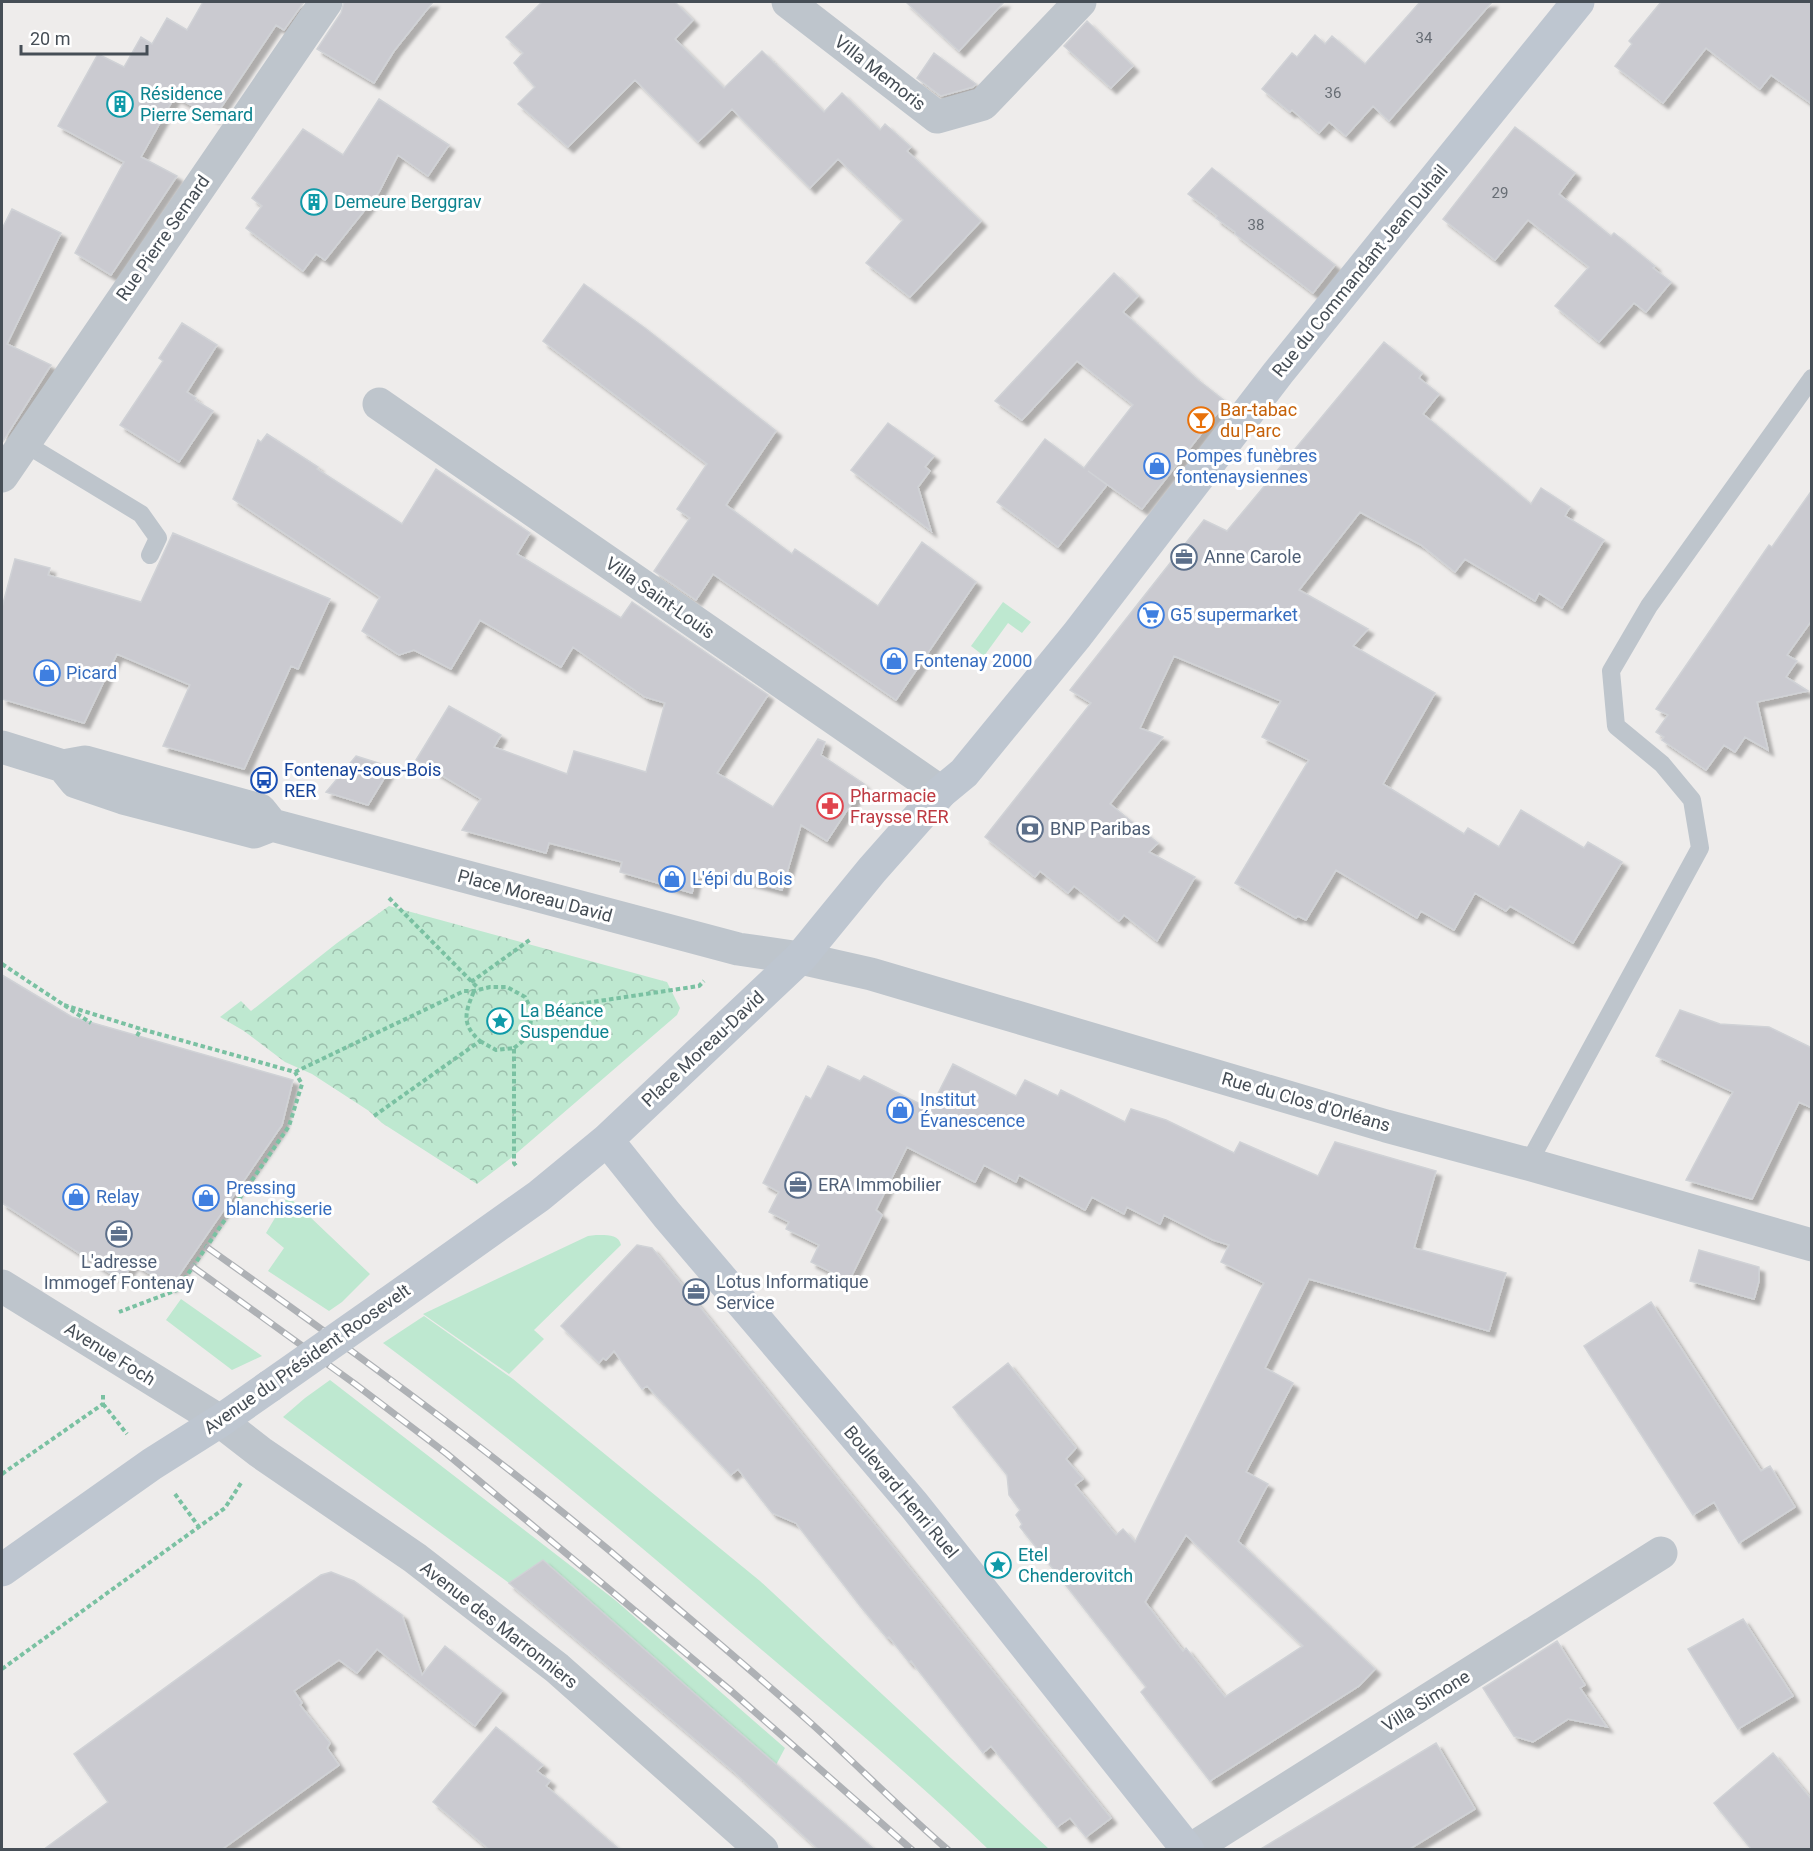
<svg xmlns="http://www.w3.org/2000/svg" width="1813" height="1851" font-family="Roboto,sans-serif">
<style>
.grass{fill:#bee8d0}
.forest{fill:url(#forest-crowns)}
.building{fill:#cacad0;stroke:#d0d2d6;stroke-width:1.5;fill-rule:evenodd;filter:url(#shadow)}
.lines{fill:none;stroke-linecap:round;stroke-linejoin:round}
.path{stroke:#7ac1a2;stroke-width:4;stroke-dasharray:4.5 3;stroke-linecap:butt}
.lane{stroke:#bec5cc;stroke-width:18}
.street{stroke:#bec5cc;stroke-width:33}
.secondary{stroke:#bec6d0;stroke-width:33}
.rail-casing{stroke:#aeb1b5;stroke-width:7}
.rail{stroke:#fff;stroke-width:4.5;stroke-dasharray:14;stroke-linecap:butt}
.secondary-bridge{stroke:#bec6d0;stroke-width:33}
.labels{text-anchor:middle;stroke-width:6;stroke-linejoin:round;paint-order:stroke}
.number-label{font-size:15px;fill:#676d74}
.street-label{font-size:18px;fill:#464e56;stroke:#fff}
.culture-label{font-size:18px;fill:#0d838f;stroke:#fff;text-anchor:start}
.food-label{font-size:18px;fill:#c56008;stroke:#fff;text-anchor:start}
.shop-label{font-size:18px;fill:#366cbe;stroke:#fff;text-anchor:start}
.service-label{font-size:18px;fill:#4e5e75;stroke:#fff;text-anchor:start}
.transit-label{font-size:18px;fill:#164399;stroke:#fff;text-anchor:start}
.health-label{font-size:18px;fill:#be3a42;stroke:#fff;text-anchor:start}
</style>
<defs>
<pattern id="forest-crowns" width="20" height="18" patternUnits="userSpaceOnUse" patternTransform="scale(1.5)"><rect width="20" height="18" fill="#bee8d0"/><path d="M2 6a3 3 0 1 1 6 0M12 15a3 3 0 1 1 6 0" fill="none" stroke="#9cbeac"/></pattern>
<filter id="shadow"><feDropShadow dx="5.5" dy="5.5" stdDeviation="1.5" flood-color="#0004"/></filter>
</defs>
<rect width="100%" height="100%" fill="#eeeceb"/>
<path class="grass" d="M1003,602L1031,622L1022,633L1008,623L984,656L971,646Z
M288,1196L370,1274L342,1302L329,1311L268,1271L284,1248L266,1233Z
M596,1235C606,1235 619,1234 621,1245L534,1330L544,1339L509,1374L423,1314L588,1236Z
M181,1299L262,1356L232,1370L166,1320Z
M424,1316L513,1379L760,1581L1049,1849H988C908,1772 821,1700 736,1628C621,1529 505,1433 383,1343Z
M330,1380L615,1600L785,1748L776,1765L543,1560L509,1583L283,1417L305,1398Z"/>
<path class="forest" d="M389,906L667,982L680,1008L677,1015L511,1158L477,1184L382,1123L369,1111L312,1074L285,1062L244,1031L220,1017L241,1001L251,1011L337,943Z"/>
<path class="building" d="M203,2H304L284,30L276,25L214,118L175,96L141,157L177,176L111,275L75,253L124,162L58,126L98,54L124,67L141,37L152,44L167,18L187,30Z
M344,2H433L394,51L374,83L317,49L341,13Z
M542,2H675L693,20L675,39L724,88L762,51L824,112L842,93L880,130L885,124L911,147L907,151L981,221L910,297L866,263L903,220L838,159L810,188L732,109L698,142L635,80L568,147L518,104L535,87L514,63L523,53L506,37Z
M906,2H1004L959,51Z
M1420,2H1492L1389,121L1373,106L1346,136L1329,122L1319,133L1292,110L1290,112L1262,89L1292,53L1297,57L1315,35L1325,44L1332,36L1365,64Z
M1661,2H1812V104L1771,75L1760,89L1706,48L1663,103L1615,66L1632,44L1629,41Z
M1087,21L1133,66L1111,88L1064,46Z
M934,53L976,84L973,87L941,96L917,78Z
M379,99L449,145L428,176L398,155L379,192L325,260L316,254L303,271L246,228L262,206L252,198L303,129L343,155Z
M1515,127L1575,173L1559,194L1611,236L1614,233L1655,266L1653,268L1671,282L1646,312L1634,303L1599,342L1555,306L1589,267L1528,220L1495,260L1443,219Z
M1212,168L1335,265L1313,293L1235,234V232L1216,218L1217,216L1188,194Z
M12,209L61,233L7,344L51,365L2,443V229Z
M1114,273L1138,296L1123,312L1198,380L1226,402L1142,509L1088,471L1107,485L1058,547L997,502L1045,439L1084,468L1133,405L1077,361L1022,420L995,401Z
M584,284L645,328L776,431L726,505L792,554L795,549L878,606L922,542L976,582L896,700L713,574L696,600L654,571L690,518L677,509L707,464L543,341Z
M182,323L217,345L187,392L196,398L195,400L213,411L179,462L120,425L163,361L159,358Z
M1384,342L1422,373L1419,378L1439,394L1423,414L1531,504L1541,488L1570,507L1565,516L1604,540L1562,608L1539,593L1535,601L1465,559L1455,572L1421,545L1360,512L1299,590L1368,629L1353,646L1435,693L1383,784L1464,834L1468,828L1499,847L1521,810L1584,848L1588,842L1622,862L1573,943L1510,906L1506,911L1475,893L1454,930L1421,911L1417,918L1336,870L1306,920L1298,916L1296,918L1235,883L1309,760L1262,737L1281,701L1174,656L1140,728L1163,737L1110,804L1158,843L1149,852L1195,877L1157,941L1124,915L1119,921L1074,886L1068,893L1040,871L1035,877L985,837L1091,703L1070,690L1204,520L1227,531Z
M888,423L934,456L925,467L930,471L918,487L931,531L851,470Z
M267,434L318,467L317,469L402,524L436,469L530,533L517,554L621,618L632,602L768,695L717,773L773,807L818,739L825,742L821,755L864,784L827,841L801,825L782,890L710,871L708,879L696,877L692,893L620,872L622,862L549,843L546,853L462,830L481,799L416,760L449,706L501,735L494,747L567,774L574,751L646,772L665,703L645,697L573,647L561,667L480,620L451,669L414,650L399,655L362,631L380,597L233,499L258,440L261,442Z
M1812,490V620L1787,655L1797,661L1786,677L1808,691L1757,702L1768,750L1745,737L1735,752L1724,745L1706,770L1662,740L1664,737L1656,732L1668,715L1656,709L1769,545L1772,547Z
M173,533L330,599L298,669L291,666L244,769L163,746L190,685L117,654L84,723L2,699V607L15,559L50,568L48,575L141,602Z
M356,756L391,767L368,805L326,792Z
M2,975L72,1017L293,1080L282,1125L171,1287L133,1263L122,1281L2,1203Z
M1680,1010L1720,1024L1769,1027L1812,1048V1108L1799,1102L1752,1199L1686,1180L1733,1092L1656,1056Z
M953,1064L1016,1096L1025,1080L1058,1096L1061,1090L1125,1122L1131,1109L1166,1120L1234,1153L1240,1142L1318,1176L1335,1142L1436,1171L1414,1248L1506,1273L1489,1331L1309,1279L1265,1368L1293,1383L1246,1472L1268,1484L1238,1541L1375,1669L1359,1686L1210,1781L1141,1692L1146,1687L1020,1527L1022,1524L1016,1515L1020,1510L1009,1495L1007,1475L953,1407L1008,1363L1076,1448L1066,1459L1083,1479L1075,1485L1116,1535L1123,1529L1135,1542L1264,1283L1221,1262L1229,1245L1213,1240L1164,1215L1160,1224L1127,1207L1124,1214L1092,1197L1085,1210L1019,1175L1016,1182L984,1165L975,1182L907,1147L876,1210L882,1215L849,1281L811,1262L819,1245L786,1229L789,1222L769,1212L779,1192L763,1183L806,1096L811,1099L828,1066L860,1081L864,1076L930,1109ZM1186,1535L1303,1646L1225,1697L1186,1648L1183,1651L1145,1602Z
M637,1245L652,1248L679,1281L1111,1818L1086,1837L1070,1818L1057,1827L991,1746L983,1753L911,1661L909,1662L889,1637L887,1638L861,1607L796,1523L772,1513L738,1469L731,1475L647,1386L642,1389L614,1351L606,1360L603,1358L599,1363L561,1326Z
M1699,1250L1759,1267V1281L1754,1299L1690,1281Z
M1651,1302L1761,1471L1770,1466L1795,1507L1739,1543L1714,1502L1693,1515L1584,1346Z
M543,1560L719,1715L875,1850H819L734,1772L509,1583Z
M331,1572L354,1581L402,1615L422,1675L445,1646L502,1691L475,1726L377,1649L357,1673L339,1660L294,1691L302,1703L300,1705L330,1743L327,1748L339,1765L221,1850H43L108,1802L74,1754L301,1589L321,1575Z
M1743,1619L1793,1696L1738,1729L1688,1649Z
M1557,1641L1585,1685L1580,1688L1607,1727L1568,1719L1533,1742L1514,1736L1483,1688Z
M496,1727L543,1765L537,1771L550,1781L546,1786L620,1850H490L433,1802Z
M1436,1743L1475,1809L1408,1850H1259Z
M1773,1753L1812,1800V1850H1752L1714,1803Z"/>
<g class="lines">
<path class="path" d="M389,898L479,989
M2,964L91,1023
M471,982L531,939
M64,1005L141,1029L295,1072L302,1084L289,1126L177,1290L119,1312
M137,1036L141,1029
M480,1041L496,1050L514,1048V1163L517,1167
M514,1048L529,1036L532,1011
M295,1072L464,991H474L490,987H507L525,997L532,1011L699,986L704,981
M374,1116L480,1041C461,1024 465,1013 474,991
M103,1404L127,1434
M2,1474L103,1404V1394
M175,1494L199,1527
M2,1669L225,1508L241,1483"/>
<path class="lane" d="M24,443L141,514L158,538L150,555
M1528,1164L1700,848L1692,800L1662,764L1616,726L1611,671L1649,606L1812,378"/>
<path class="street" d="M788,2L937,117L983,104L1080,2
M379,404L941,792
M2,476L326,2
M2,747L63,766L76,782L123,798L254,832L272,825L738,949L800,958L871,974L1386,1126L1528,1164L1812,1245
M63,766L85,762L260,810L272,825
M2,1286L220,1421L260,1452L415,1558L557,1668L762,1850
M1190,1850L1661,1553"/>
<path class="secondary" d="M607,1140L667,1215L914,1505L1188,1850
M387,1304L539,1196L607,1140L800,958L872,870L941,792L964,773L1077,635L1278,373L1578,2
M2,1570L152,1464L220,1421L270,1386"/>
<g class="rail-casing">
<path id="rail" d="M208,1248C345,1345 481,1444 610,1551C678,1609 747,1666 814,1726C859,1767 902,1810 948,1850
M193,1267L355,1384L447,1454L730,1690L912,1850"/>
</g>
<use href="#rail" class="rail"/>
<path class="secondary-bridge" d="M270,1386L387,1304"/>
</g>
<defs>
<g id="building-ring" transform="scale(1.35)"><circle r="9.5" fill="#fff" stroke="#0f9aa8" stroke-width="1.5"/><path d="M-4-6H4V6H1V3H-1V6H-4ZM-2.5-4.3h1.7v1.8h-1.7ZM.8-4.3h1.7v1.8H.8ZM-2.5-1h1.7V.8h-1.7ZM.8-1h1.7V.8H.8Z" fill="#0f9aa8"/></g>
<g id="bar-ring" transform="scale(1.35)"><circle r="9.5" fill="#fff" stroke="#e8710a" stroke-width="1.5"/><path d="M-6-5H6L.8 .8V4.5H3.5V6h-7V4.5H-.8V.8Z" fill="#e8710a"/></g>
<g id="shop-ring" transform="scale(1.35)"><circle r="9.5" fill="#fff" stroke="#3f7fe0" stroke-width="1.5"/><path d="M-5-2.5h2.3a2.7 3.5 0 0 1 5.4 0H5L5.5 6h-11ZM-1.5-2.5h3a1.5 2.3 0 0 0-3 0Z" fill="#3f7fe0"/></g>
<g id="office-ring" transform="scale(1.35)"><circle r="9.5" fill="#fff" stroke="#5c6f8a" stroke-width="1.5"/><path d="M-6-3h4V-5.5h4V-3h4V5H-6ZM-1-4.5V-3h2v-1.5ZM-6 0V1H6V0Z" fill="#5c6f8a"/></g>
<g id="supermarket-ring" transform="scale(1.35)"><circle r="9.5" fill="#fff" stroke="#3f7fe0" stroke-width="1.5"/><path d="M-6-5.5h2.5l.6 2H6L4.5 2H-2.5L-4.4-4H-6ZM-1.5 3.2a1.3 1.3 0 1 0 .1 0ZM3 3.2a1.3 1.3 0 1 0 .1 0Z" fill="#3f7fe0"/></g>
<g id="bus-ring" transform="scale(1.35)"><circle r="9.5" fill="#fff" stroke="#1a4fb4" stroke-width="1.5"/><path d="M-5-6H5V4H4V6H2V4H-2V6H-4V4H-5ZM-3.5-4V0h7V-4ZM-3.5 1.2v1.5H-2V1.2ZM2 1.2v1.5H3.5V1.2Z" fill="#1a4fb4"/></g>
<g id="pharmacy-ring" transform="scale(1.35)"><circle r="9.5" fill="#fff" stroke="#e0444e" stroke-width="1.5"/><path d="M-2-6h4v4h4v4h-4v4h-4v-4h-4v-4h4Z" fill="#e0444e"/></g>
<g id="bank-ring" transform="scale(1.35)"><circle r="9.5" fill="#fff" stroke="#5c6f8a" stroke-width="1.5"/><path d="M-6-4H6V4H-6ZM0-2.3a2.3 2.3 0 1 0 0 4.6a2.3 2.3 0 1 0 0-4.6Z" fill="#5c6f8a"/></g>
<g id="sight-ring" transform="scale(1.35)"><circle r="9.5" fill="#fff" stroke="#0f9aa8" stroke-width="1.5"/><path d="M0-6L1.8-2.2L6-1.7L2.9 1.2L3.7 5.4L0 3.3L-3.7 5.4L-2.9 1.2L-6-1.7L-1.8-2.2Z" fill="#0f9aa8"/></g>
</defs>
<g fill-rule="evenodd">
<use href="#building-ring" x="120" y="104"/>
<use href="#building-ring" x="314" y="202"/>
<use href="#bar-ring" x="1201" y="420"/>
<use href="#shop-ring" x="1157" y="466"/>
<use href="#office-ring" x="1184" y="557"/>
<use href="#supermarket-ring" x="1151" y="615"/>
<use href="#shop-ring" x="894" y="661"/>
<use href="#shop-ring" x="47" y="673"/>
<use href="#bus-ring" x="264" y="780"/>
<use href="#pharmacy-ring" x="830" y="806"/>
<use href="#bank-ring" x="1030" y="829"/>
<use href="#shop-ring" x="672" y="879"/>
<use href="#sight-ring" x="500" y="1021"/>
<use href="#shop-ring" x="900" y="1110"/>
<use href="#office-ring" x="798" y="1185"/>
<use href="#shop-ring" x="76" y="1197"/>
<use href="#shop-ring" x="206" y="1198"/>
<use href="#office-ring" x="119" y="1234"/>
<use href="#office-ring" x="696" y="1292"/>
<use href="#sight-ring" x="998" y="1565"/>
</g>
<g class="labels">
<g class="number-label">
<text x="1424" y="43">34</text>
<text x="1333" y="98">36</text>
<text x="1500" y="198">29</text>
<text x="1256" y="230">38</text>
</g>
<g class="street-label">
<text transform="translate(880 73) rotate(38)" y="6">Villa Memoris</text>
<text transform="translate(163 238) rotate(-55)" y="6">Rue Pierre Semard</text>
<text transform="translate(1360 271) rotate(-51)" y="6">Rue du Commandant Jean Duhail</text>
<text transform="translate(660 598) rotate(35)" y="6">Villa Saint-Louis</text>
<text transform="translate(535 896) rotate(15)" y="6">Place Moreau David</text>
<text transform="translate(703 1049) rotate(-43)" y="6">Place Moreau-David</text>
<text transform="translate(1306 1102) rotate(16)" y="6">Rue du Clos d'Orléans</text>
<text transform="translate(110 1354) rotate(32)" y="6">Avenue Foch</text>
<text transform="translate(307 1359) rotate(-35)" y="6">Avenue du Président Roosevelt</text>
<text transform="translate(901 1492) rotate(50)" y="6">Boulevard Henri Ruel</text>
<text transform="translate(499 1625) rotate(38)" y="6">Avenue des Marronniers</text>
<text transform="translate(1426 1701) rotate(-32)" y="6">Villa Simone</text>
</g>
<g class="culture-label">
<text x="140" y="100">Résidence<tspan x="140" dy="21">Pierre Semard</tspan></text>
<text x="334" y="208">Demeure Berggrav</text>
<text x="520" y="1017">La Béance<tspan x="520" dy="21">Suspendue</tspan></text>
<text x="1018" y="1561">Etel<tspan x="1018" dy="21">Chenderovitch</tspan></text>
</g>
<g class="food-label">
<text x="1220" y="416">Bar-tabac<tspan x="1220" dy="21">du Parc</tspan></text>
</g>
<g class="shop-label">
<text x="1176" y="462">Pompes funèbres<tspan x="1176" dy="21">fontenaysiennes</tspan></text>
<text x="1170" y="621">G5 supermarket</text>
<text x="914" y="667">Fontenay 2000</text>
<text x="66" y="679">Picard</text>
<text x="692" y="885">L'épi du Bois</text>
<text x="920" y="1106">Institut<tspan x="920" dy="21">Évanescence</tspan></text>
<text x="226" y="1194">Pressing<tspan x="226" dy="21">blanchisserie</tspan></text>
<text x="96" y="1203">Relay</text>
</g>
<g class="service-label">
<text x="1204" y="563">Anne Carole</text>
<text x="1050" y="835">BNP Paribas</text>
<text x="818" y="1191">ERA Immobilier</text>
<text x="119" y="1268" text-anchor="middle">L'adresse<tspan x="119" dy="21">Immogef Fontenay</tspan></text>
<text x="716" y="1288">Lotus Informatique<tspan x="716" dy="21">Service</tspan></text>
</g>
<g class="transit-label">
<text x="284" y="776">Fontenay-sous-Bois<tspan x="284" dy="21">RER</tspan></text>
</g>
<g class="health-label">
<text x="850" y="802">Pharmacie<tspan x="850" dy="21">Fraysse RER</tspan></text>
</g>
</g>
<rect width="1813" height="1851" fill="none" stroke="#464e56" stroke-width="6"/>
<path d="M21 45v9h126v-9" fill="none" stroke="#464e56" stroke-width="3"/>
<text x="30" y="45" font-size="18" fill="#464e56" stroke="#ffffff" stroke-width="4.5" paint-order="stroke">20 m</text>
</svg>
